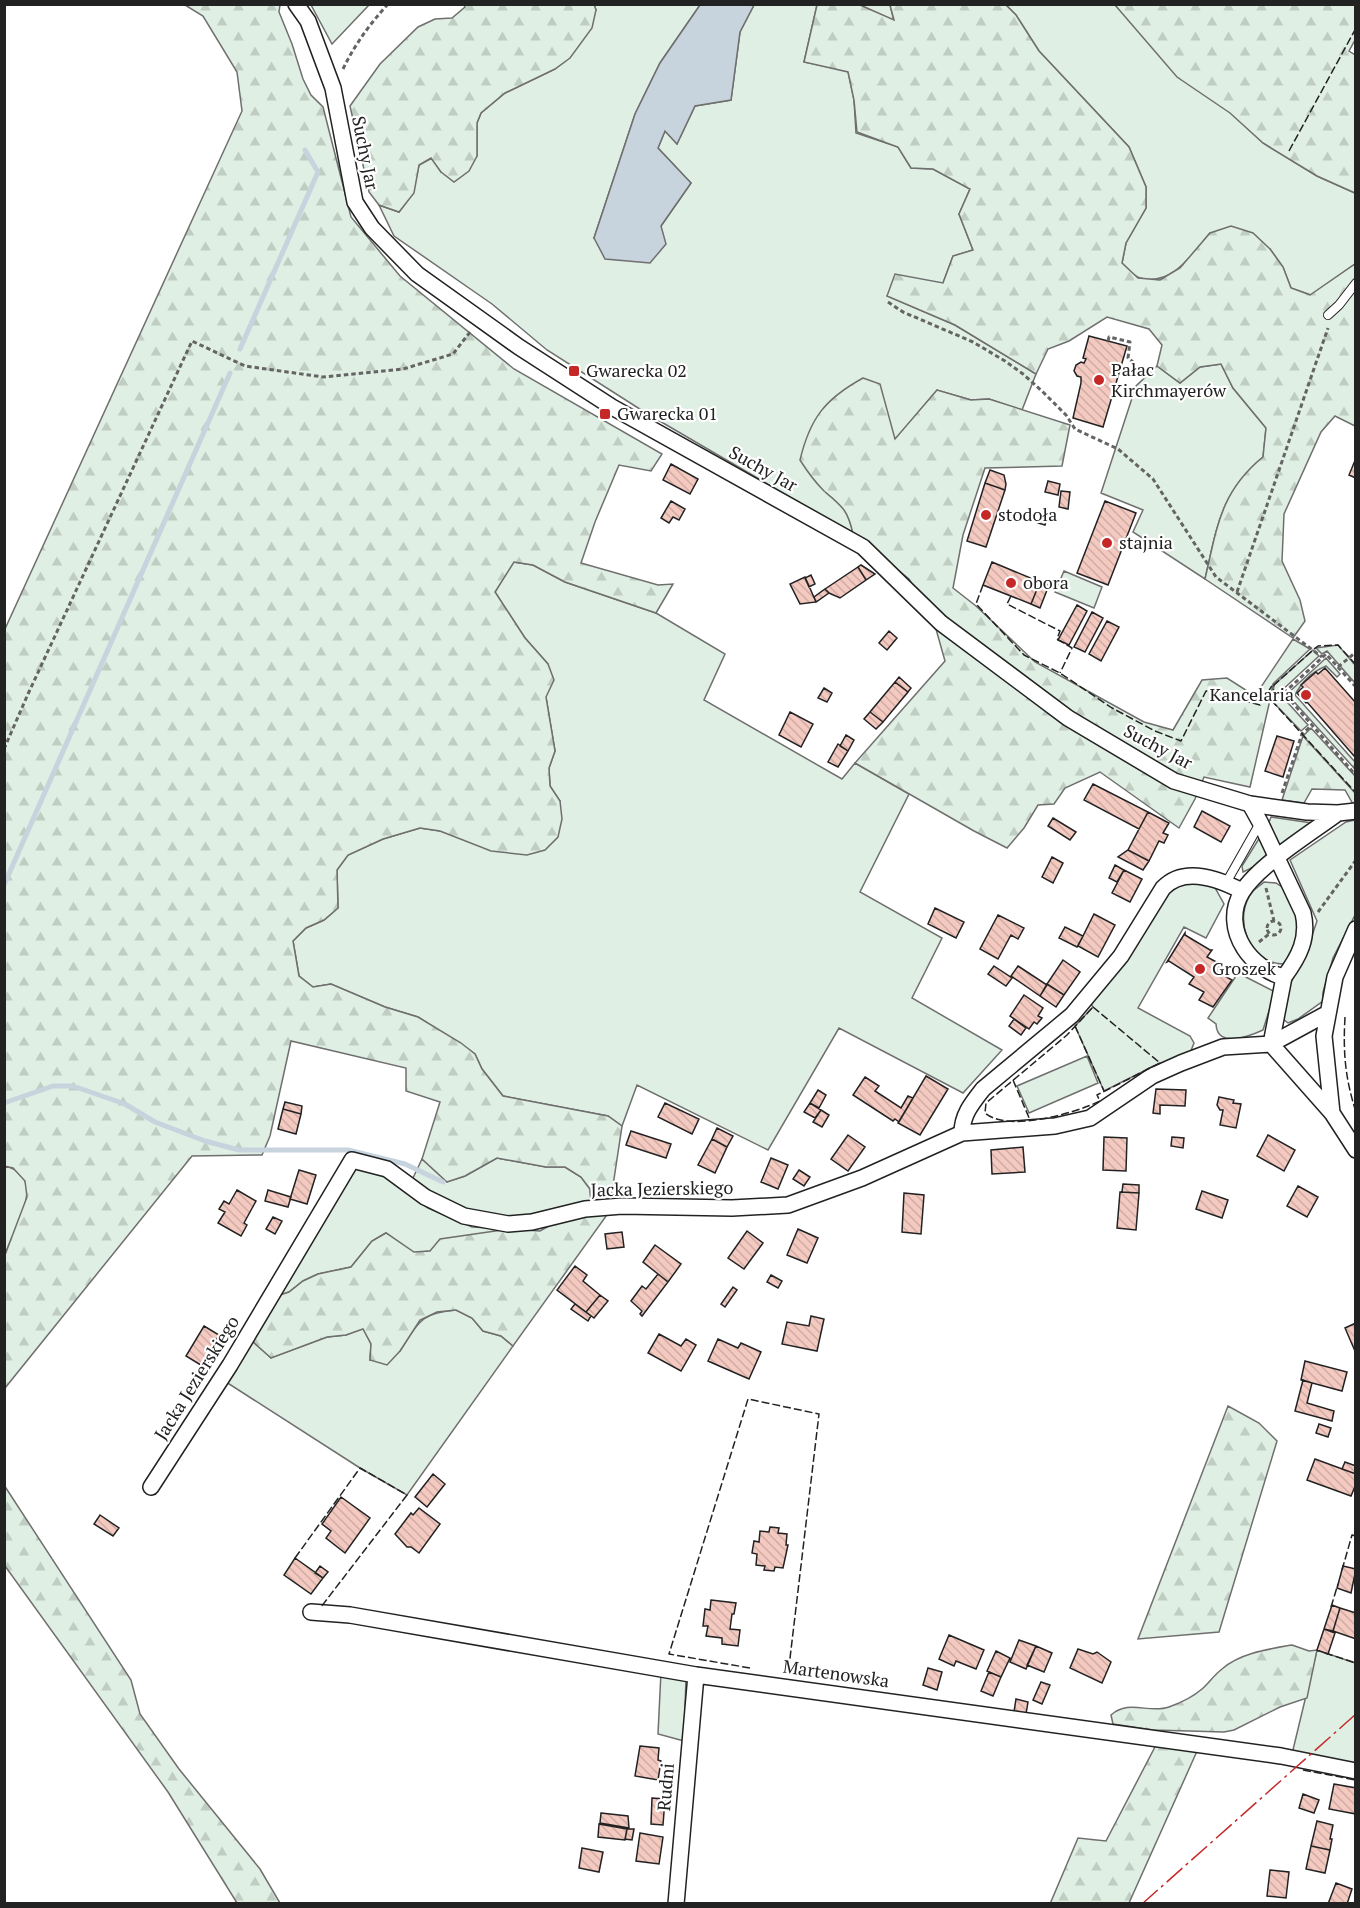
<svg xmlns="http://www.w3.org/2000/svg" width="1360" height="1908" font-family="'PT Serif',serif">
<style>
.green{fill:#e0efe3;stroke:#6f6f6f;stroke-width:1.5}
.forest{fill:url(#forest-firs);stroke:#6f6f6f;stroke-width:1.5}
.water{fill:#c7d3dd;stroke:#6f6f6f;stroke-width:1.5}
.lines{fill:none;stroke-linecap:round;stroke-linejoin:round}
.stream{stroke:#c7d3dd;stroke-width:5}
.building{fill:url(#building-back-hatch);stroke:#222;stroke-width:1.5}
.lane-casing{stroke:#222;stroke-width:10}
.street-casing{stroke:#222;stroke-width:18}
.path{stroke:#646464;stroke-width:3;stroke-dasharray:4.5 3;stroke-linecap:butt}
.lane{stroke:#fff;stroke-width:8}
.street{stroke:#fff;stroke-width:15}
.fence{stroke:#222;stroke-width:1.5;stroke-dasharray:8 3;stroke-linecap:butt}
.power{stroke:#c62828;stroke-width:1.5;stroke-dasharray:21 4.5 3 4.5;stroke-linecap:butt}
.poi-dot{fill:#c62828;stroke:#fff;stroke-width:2}
.labels{text-anchor:middle;stroke-width:4.5;stroke-linejoin:round;paint-order:stroke}
.street-label{font-size:18px;fill:#222;stroke:#fff}
.poi-label{font-size:18px;fill:#222;stroke:#fff;text-anchor:start}
</style>
<defs>
<pattern id="forest-firs" width="22" height="20" patternUnits="userSpaceOnUse" patternTransform="scale(1.5)"><rect width="22" height="20" fill="#e0efe3"/><path d="M5 1l3.5 6h-7zM16 11l3.5 6h-7z" fill="#c0cdc2"/></pattern>
<pattern id="building-back-hatch" width="6" height="6" patternUnits="userSpaceOnUse" patternTransform="scale(1.5)"><rect width="6" height="6" fill="#f3c9c0"/><path d="M-1 5l2 2M0 0l6 6M5-1l2 2" fill="none" stroke="#d0aca5"/></pattern>
</defs>
<rect width="100%" height="100%" fill="#fff"/>
<path class="green" d="M311,5H310H369L332,44Z
M594,5H700L660,63L635,114L594,238L661,226L691,183L658,148L665,131L677,144L695,106L731,100L740,32L754,5H817L804,62L848,71L854,100L856,133L898,147L911,168L933,169L970,189L959,214L973,250L953,256L943,283L888,296L955,325L1036,374L1022,410L989,399L971,400L937,390L895,440L824,490C842,504 849,511 853,534L646,413L547,350L492,304L394,236L379,205L399,212L413,193L419,165L432,158L441,172L477,156V123L481,113L505,93L555,69L596,10Z
M860,5H890L894,21Z
M1006,5H1115L1263,143L1317,176L1355,193V264L1311,295L1291,288L1283,267L1270,249L1210,233C1192,254 1172,287 1140,278C1133,276 1127,268 1122,263L1126,243L1146,208V187L1129,147L1039,51L1016,15Z
M1221,364L1233,388L1266,428L1263,457C1220,492 1217,528 1205,579L1133,532L1143,510L1101,493L1136,386L1157,366L1180,383L1200,367Z
M513,562L533,565L565,582L656,613L725,654L704,700L842,779L855,763L909,794L860,892L942,938L912,998L1002,1050L963,1093L839,1028L768,1150L637,1085L622,1126L608,1116L503,1096L482,1069L475,1054L418,1017L385,1007L331,984L313,987L299,976L293,941L306,928L324,920L338,908L337,870L348,855L383,839L420,828L440,831L458,836L560,801L550,786L549,768L555,751L546,697L548,664L525,638L495,592Z
M1064,571L1102,587L1094,608L1055,592Z
M1293,639L1310,649L1273,684L1270,700L1255,696Z
M1338,645L1355,665V683L1327,651L1322,654L1316,648Z
M1313,650L1319,656L1279,693L1308,725L1301,731L1272,701L1274,685Z
M1326,658L1340,674L1337,677L1326,666C1312,672 1302,681 1295,695L1355,762L1354,768L1287,694Z
M1311,728L1354,775L1355,774V793L1303,736Z
M1271,817L1312,823L1279,847L1268,825Z
M1355,820V915L1333,958L1323,992V1001L1298,1019L1288,1023L1282,1018L1288,988L1306,953L1317,921L1290,860L1346,822Z
M1260,837L1268,850C1265,862 1254,867 1243,872L1242,866Z
M1187,880L1214,886L1224,904L1206,938L1184,927L1138,1008L1190,1036L1194,1043L1190,1053L1164,1067L1160,1063L1104,1091L1075,1026L1093,1007L1090,1002L1169,888Z
M1264,882L1276,883L1282,887L1298,915L1300,930L1292,955L1283,964C1248,964 1232,916 1253,891C1256,888 1261,885 1264,882Z
M1238,973L1275,992L1263,1030C1250,1036 1217,1049 1216,1024L1208,1018Z
M1087,1056L1098,1083L1029,1113L1017,1086Z
M497,1158L546,1167H565L581,1177L590,1189L591,1203C519,1220 475,1231 412,1180L422,1159L447,1182L465,1176Z
M5,1166C50,1177 13,1229 5,1255Z
M352,1166L383,1176L428,1208L472,1227L509,1229L430,1251L414,1253L386,1233L372,1241L351,1267L318,1274L303,1281L289,1292L277,1296Z
M456,1310L472,1318L483,1331L501,1336L513,1346L407,1495L360,1468L226,1382L251,1340L271,1358L327,1337L346,1335L363,1328L371,1344L370,1360L400,1351C419,1322 420,1313 456,1310Z
M1317,1650L1355,1663V1766L1292,1754Z
M661,1672L686,1677L684,1741L658,1734Z"/>
<path class="forest" d="M594,4L596,10L592,28L570,58L555,69L505,93L481,113L477,123V156L469,171L454,182L441,172L431,158L419,165L414,193L399,212L379,205L369,192L350,106L380,64L418,27L435,19L452,18L465,7L464,5Z
M185,5H280L279,12L292,44L303,79L311,95L323,107L351,217L400,276L514,369L662,454L651,471L619,465L595,522L581,563L658,585L673,584L656,613L565,582L533,565L514,562L495,592L525,638L548,664L554,680L546,697L555,751L549,768L550,786L560,801L562,819L558,837L545,850L527,855L491,851L440,831L420,828L383,839L348,855L337,870L338,908L324,920L306,928L293,941L299,976L313,987L331,984L385,1007L418,1017L461,1043L475,1054L482,1069L503,1096L608,1116L622,1126L609,1212L513,1346L501,1336L483,1331L472,1318L456,1310L437,1312L420,1320L400,1351L387,1365L370,1360L371,1344L363,1329L346,1335L327,1337L271,1358L251,1340L277,1296L289,1292L303,1281L318,1274L351,1267L372,1241L386,1233L414,1252L430,1251L440,1239L509,1229L540,1231L556,1222L592,1212L590,1189L581,1177L565,1167H546L497,1158L465,1176L447,1182L422,1159L440,1102L406,1091V1068L291,1041L270,1136L262,1155L192,1156L5,1388V1255L27,1197L25,1181L13,1168L4,1166L5,629L242,111L237,72L203,16Z
M817,5H860L894,20L890,5H1006L1016,15L1039,51L1129,147L1146,187V208L1126,243L1122,263L1138,278L1160,280L1180,268L1210,233L1231,226L1253,233L1270,249L1283,267L1291,288L1310,295L1355,264V426L1335,416L1321,432L1284,514L1282,561L1300,600L1305,621L1293,638L1205,579C1217,528 1220,492 1263,457L1266,428L1233,388L1221,364L1200,367L1180,383L1157,366L1162,345L1149,329L1107,317L1069,341L1048,349L1036,374L955,325L887,296L895,274L943,283L953,256L973,250L959,214L970,189L933,169L911,168L898,147L857,132L854,100L848,72L804,62Z
M1115,5H1355V40L1349,51L1355,55V193L1317,176L1263,143L1230,113L1177,77Z
M863,378L880,384L895,439L937,390L971,400L989,399L1070,425L1062,466L985,468L963,535L953,588L976,606L1035,662L1144,722L1173,730L1202,680L1227,678L1255,696L1270,700L1250,787L1204,777L1195,799L1179,828L1100,772L1065,788L1054,804L1038,805L1024,828L1007,848L974,831L855,763L945,661L936,629L928,611L909,579L853,534C848,510 842,506 824,491C815,482 807,471 800,460C810,418 825,399 863,378Z
M1303,736L1355,793V802L1353,804L1345,790L1312,789L1304,803L1282,800Z
M1228,1406L1259,1423L1277,1441L1219,1632L1138,1639Z
M4,1485L131,1680L140,1714L179,1769L260,1869L280,1903H237L168,1792L5,1566Z
M1292,1645L1309,1651L1317,1650L1307,1698L1280,1707L1234,1730L1224,1732L1153,1730L1113,1724L1111,1715C1129,1699 1149,1714 1169,1707C1180,1703 1194,1696 1202,1689C1209,1683 1214,1675 1222,1669C1240,1653 1269,1649 1292,1645Z
M1156,1745L1198,1749L1129,1903L1050,1904L1078,1838L1106,1841Z"/>
<path class="water" d="M700,5H754L740,32L731,100L695,106L677,144L665,131L658,148L691,183L661,226L666,244L650,263L605,259L594,238L635,114L660,63Z"/>
<g class="lines">
<path class="stream" d="M240,349L318,172L305,150
M4,885L230,373
M4,1103L53,1086H73L125,1104L155,1122L205,1141L239,1150H348L405,1164L443,1182"/>
</g>
<path class="building" d="M1089,336L1127,346L1103,427L1073,418L1081,383V377L1077,376L1074,371L1076,365L1081,362L1084,363L1086,359L1083,358Z
M1356,458V478L1349,475Z
M671,464L698,479L690,494L663,480Z
M990,470L1004,475L1006,484L1005,490L985,483Z
M1048,481L1060,484L1058,495L1045,492Z
M985,483L1005,490L986,547L967,541Z
M1061,491L1070,492L1068,509L1059,507Z
M671,501L685,509L679,520L673,517L669,523L661,518Z
M1105,501L1136,513L1108,585L1077,573Z
M1040,512L1048,514L1045,525L1038,523Z
M992,562L1040,582L1031,604L983,585Z
M861,565L875,574L866,580L858,567Z
M858,567L866,580L840,598L829,593L825,589Z
M811,575L815,584L809,587L805,578Z
M805,577L816,602L800,604L790,584Z
M1040,582L1049,585L1040,608L1031,604Z
M825,589L829,593L816,602L814,597Z
M1077,605L1087,611L1069,645L1058,640Z
M1092,612L1103,618L1085,652L1074,647Z
M1107,621L1119,627L1101,661L1089,654Z
M889,631L897,638L887,650L879,643Z
M1325,668L1356,703L1355,757L1307,702L1306,703L1297,693L1303,687L1301,685L1316,672L1318,674Z
M899,677L911,688L908,692L895,682Z
M895,682L908,692L883,722L870,712Z
M824,688L832,693L827,702L818,698Z
M790,712L813,724L801,747L779,735Z
M870,712L883,722L876,729L864,719Z
M846,735L854,740L848,751L840,746Z
M1277,736L1294,741L1283,777L1265,771Z
M838,744L848,751L838,767L828,762Z
M1093,784L1148,812L1139,829L1084,800Z
M1202,811L1230,826L1221,842L1194,827Z
M1148,812L1169,823L1163,833L1168,835L1164,843L1159,841L1149,861L1128,850Z
M1053,818L1076,832L1070,840L1048,826Z
M1128,850L1149,861L1143,870L1118,857Z
M1052,857L1063,863L1053,883L1042,877Z
M1115,865L1124,870L1117,882L1109,878Z
M1124,870L1142,879L1130,902L1112,893Z
M935,908L964,922L956,938L928,924Z
M1094,914L1115,925L1098,957L1078,946Z
M998,915L1024,928L1018,939L1011,935L998,959L980,949Z
M1065,927L1083,936L1077,947L1059,938Z
M1185,933V935L1210,950H1212L1207,957L1222,965L1217,972L1232,980L1213,1007L1199,1000L1204,992L1189,984L1194,977L1169,961L1167,962Z
M1063,960L1080,972L1064,995L1047,984Z
M994,966L1012,978L1006,986L988,974Z
M1018,966L1047,985L1040,996L1011,976Z
M1047,984L1064,995L1056,1007L1040,996Z
M1024,995L1043,1008L1038,1016L1042,1018L1037,1024L1034,1022L1029,1029L1010,1016Z
M1014,1019L1026,1028L1021,1035L1009,1026Z
M926,1076L948,1089L920,1135L898,1123Z
M865,1077L879,1086L875,1091L901,1108L908,1096L913,1098L899,1122L895,1119L893,1121L853,1095Z
M1156,1089L1186,1090L1185,1106L1160,1105V1114L1153,1113Z
M818,1090L826,1095L819,1108L810,1103Z
M1219,1097L1234,1100L1233,1103L1241,1104L1236,1128L1220,1125L1223,1110H1220L1217,1105Z
M285,1102L302,1106L301,1114L283,1109Z
M665,1103L699,1119L692,1134L658,1117Z
M810,1103L821,1110L815,1118L804,1112Z
M283,1109L301,1114L296,1134L278,1129Z
M821,1110L829,1115L822,1127L813,1122Z
M717,1128L733,1136L727,1147L712,1139Z
M631,1131L671,1144L666,1158L626,1145Z
M848,1135L865,1147L848,1171L831,1159Z
M1268,1135L1295,1150L1284,1171L1257,1156Z
M1104,1137L1127,1138L1126,1171L1103,1170Z
M1172,1137L1184,1138L1183,1148L1171,1146Z
M712,1139L727,1147L715,1173L698,1165Z
M1023,1147L1025,1172L992,1174L991,1150Z
M771,1158L788,1165L778,1189L761,1182Z
M299,1170L316,1175L307,1204L290,1199Z
M799,1170L810,1177L804,1186L793,1179Z
M1123,1184L1139,1185V1193L1122,1192Z
M1298,1186L1318,1197L1307,1217L1287,1206Z
M237,1190L256,1201L244,1223L247,1225L241,1236L218,1223L225,1212L219,1209L224,1201L229,1204Z
M268,1190L291,1197L288,1207L265,1201Z
M1202,1191L1228,1200L1222,1218L1196,1209Z
M1120,1192L1139,1193L1136,1230L1117,1228Z
M904,1193L924,1195L921,1234L902,1232Z
M273,1217L282,1221L275,1234L266,1229Z
M798,1229L818,1238L807,1263L787,1255Z
M747,1231L763,1243L744,1269L728,1258Z
M622,1232L624,1247L607,1249L605,1234Z
M655,1245L681,1264L668,1282L643,1262Z
M575,1266L587,1275L583,1281L600,1295L586,1312L557,1290Z
M658,1274L668,1282L642,1316L640,1314L642,1311L631,1301L642,1286L646,1289Z
M771,1275L782,1281L778,1288L767,1282Z
M733,1287L737,1290L725,1307L721,1304Z
M600,1295L608,1301L594,1318L586,1312Z
M575,1304L591,1316L588,1321L571,1309Z
M811,1316L824,1319L817,1351L782,1344L787,1322L809,1326Z
M1356,1323V1351H1355L1345,1328Z
M204,1326L219,1335L212,1347L216,1349L212,1354L213,1357L204,1367L186,1356Z
M659,1334L681,1346L686,1339L696,1345L681,1371L648,1353Z
M718,1339L738,1348L741,1343L761,1352L749,1379L708,1361Z
M1305,1361L1347,1372L1342,1391L1301,1380Z
M1303,1380L1312,1383L1307,1403L1334,1411L1332,1421L1295,1411Z
M1319,1424L1331,1428L1328,1437L1316,1433Z
M1315,1459L1356,1474V1484L1351,1496L1307,1480Z
M1345,1462L1356,1466V1474L1342,1469Z
M433,1474L445,1484L427,1507L415,1497Z
M341,1497L370,1518L345,1553L326,1538L331,1531L322,1524Z
M419,1508L440,1524L419,1553L411,1547H407L395,1534L411,1513L413,1515Z
M100,1515L119,1528L113,1536L94,1524Z
M770,1527L779,1528L778,1533L787,1534L786,1545H788L783,1568L775,1567L774,1571L764,1570L765,1566L756,1565L757,1554L752,1553L754,1541L759,1542L760,1531L769,1532Z
M295,1558L323,1578L311,1594L284,1575Z
M320,1566L328,1572L323,1578L315,1573Z
M1343,1566L1356,1569L1351,1593L1337,1588Z
M711,1600L736,1603L734,1614H732L730,1629L740,1630L738,1646L722,1644V1638L706,1636L708,1626H703L705,1609L710,1610Z
M1332,1605L1340,1608L1333,1631L1324,1629Z
M1340,1608L1356,1613V1639L1333,1631Z
M1324,1629L1335,1633L1328,1654L1317,1650Z
M949,1635L984,1650L976,1669L956,1661L954,1666L939,1659Z
M1019,1640L1036,1646L1026,1669L1010,1662Z
M1036,1646L1052,1653L1044,1672L1027,1665Z
M1078,1649L1093,1654L1097,1652L1111,1662L1102,1683L1070,1668Z
M996,1651L1010,1658L1001,1677L987,1671Z
M928,1668L942,1672L937,1690L923,1685Z
M989,1672L1001,1677L993,1696L981,1691Z
M1041,1682L1050,1685L1042,1704L1033,1700Z
M1016,1699L1028,1702L1026,1714L1014,1712Z
M640,1746L659,1748L658,1760L661,1761L658,1780L635,1776Z
M1334,1784L1356,1788V1814L1329,1809Z
M1303,1794L1319,1800L1314,1813L1299,1808Z
M652,1798L665,1799L663,1825L651,1824Z
M601,1813L628,1816L629,1828L600,1823Z
M1317,1821L1333,1825L1330,1839H1332L1330,1850L1311,1846Z
M599,1824L627,1829L625,1840L598,1837Z
M627,1829H634L632,1840L625,1839Z
M640,1833L663,1837L659,1864L636,1861Z
M1311,1846L1330,1850L1325,1873L1306,1869Z
M582,1848L603,1852L599,1872L579,1868Z
M1270,1870L1289,1872L1286,1898L1267,1896Z
M1336,1883L1352,1889L1347,1904H1328Z"/>
<g class="lines">
<g class="lane-casing">
<path id="lane" d="M1328,315L1339,305L1356,283
M1226,883L1260,823"/>
</g>
<g class="street-casing">
<path id="street" d="M296,4L308,21L333,88L355,202L372,228L417,274L519,347L612,407L863,547L941,623L1068,718L1174,781L1250,804L1307,812L1338,813L1356,811
M1250,804L1260,822L1303,913C1309,938 1299,957 1284,977
M1356,929L1335,977L1324,1036L1332,1113L1356,1150
M1332,1113L1271,1044L1284,977C1269,974 1252,961 1244,948C1233,931 1231,910 1242,892C1259,865 1311,833 1338,813
M962,1133C962,1115 972,1103 983,1089L1072,1015L1121,956L1163,888C1184,866 1219,879 1242,891
M151,1487L230,1365L352,1160L387,1169L425,1197L464,1216L508,1224L532,1222L585,1209L622,1206L732,1208L788,1205L862,1178L962,1133L1055,1126L1090,1118L1152,1076L1181,1063L1223,1047L1271,1044L1328,1013
M311,1612L350,1615L696,1675L1281,1756L1356,1771
M676,1904L696,1675"/>
</g>
<path class="path" d="M343,69C355,44 370,24 388,4
M888,302L903,312L973,342L1005,361L1023,374L1044,393L1066,415L1075,429L1118,449L1153,479L1216,577L1322,657
M1108,341L1109,337L1130,342L1128,358L1133,362
M1237,592L1328,328
M1338,667L1356,652
M1356,687L1326,654L1284,693L1353,772L1356,770
M4,749L28,694L192,341L245,366L323,377L403,369L453,354L470,332
M1282,793L1302,734L1312,725
M1266,888L1274,921
M1318,912L1356,860
M1267 928a7 7 0 1 1 14 0a7 7 0 1 1-14 0Z
M1259,942L1269,934"/>
<use href="#lane" class="lane"/>
<use href="#street" class="street"/>
<path class="fence" d="M1289,151L1356,28
M983,585L976,604L1024,655L1060,673L1112,708L1155,731L1181,741L1206,691L1260,705L1273,684
M1011,596L1007,604L1060,631L1057,639L1072,648L1060,673
M1356,665L1338,645L1318,646L1313,650L1274,685L1272,701L1356,793
M1093,1007L1160,1063L1097,1095L1100,1101C1075,1113 1008,1133 985,1113L986,1103L1067,1035Z
M1345,1017C1343,1052 1345,1078 1356,1112
M1075,1026L1104,1091
M1013,1080L1030,1120
M295,1558L360,1468L407,1495L321,1607
M1342,1570L1352,1535L1356,1536
M1331,1607L1338,1584
M1325,1653L1356,1663
M750,1668L669,1654L748,1399L819,1414L788,1675
M1303,1770L1356,1780"/>
<path class="power" d="M1142,1904L1356,1714"/>
</g>
<g class="poi-dot">
<rect x="568" y="365" width="12" height="12" rx="3"/>
<circle cx="1099" cy="380" r="6"/>
<rect x="599" y="408" width="12" height="12" rx="3"/>
<circle cx="986" cy="515" r="6"/>
<circle cx="1107" cy="543" r="6"/>
<circle cx="1011" cy="583" r="6"/>
<circle cx="1306" cy="695" r="6"/>
<circle cx="1200" cy="969" r="6"/>
</g>
<g class="labels">
<g class="street-label">
<text transform="translate(365 153) rotate(79)" y="6">Suchy Jar</text>
<text transform="translate(763 469) rotate(29)" y="6">Suchy Jar</text>
<text transform="translate(1158 747) rotate(28)" y="6">Suchy Jar</text>
<text transform="translate(662 1189) rotate(-1)" y="6">Jacka Jezierskiego</text>
<text transform="translate(197 1378) rotate(-58)" y="6">Jacka Jezierskiego</text>
<text transform="translate(836 1674) rotate(8)" y="6">Martenowska</text>
<text transform="translate(666 1787) rotate(-85)" y="6">Rudni</text>
</g>
<g class="poi-label">
<text x="1111" y="376">Pałac<tspan x="1111" dy="21">Kirchmayerów</tspan></text>
<text x="586" y="377">Gwarecka 02</text>
<text x="617" y="420">Gwarecka 01</text>
<text x="998" y="521">stodoła</text>
<text x="1119" y="549">stajnia</text>
<text x="1023" y="589">obora</text>
<text x="1294" y="701" text-anchor="end">Kancelaria</text>
<text x="1212" y="975">Groszek</text>
</g>
</g>
<rect width="1360" height="1908" fill="none" stroke="#222222" stroke-width="12"/>
</svg>
